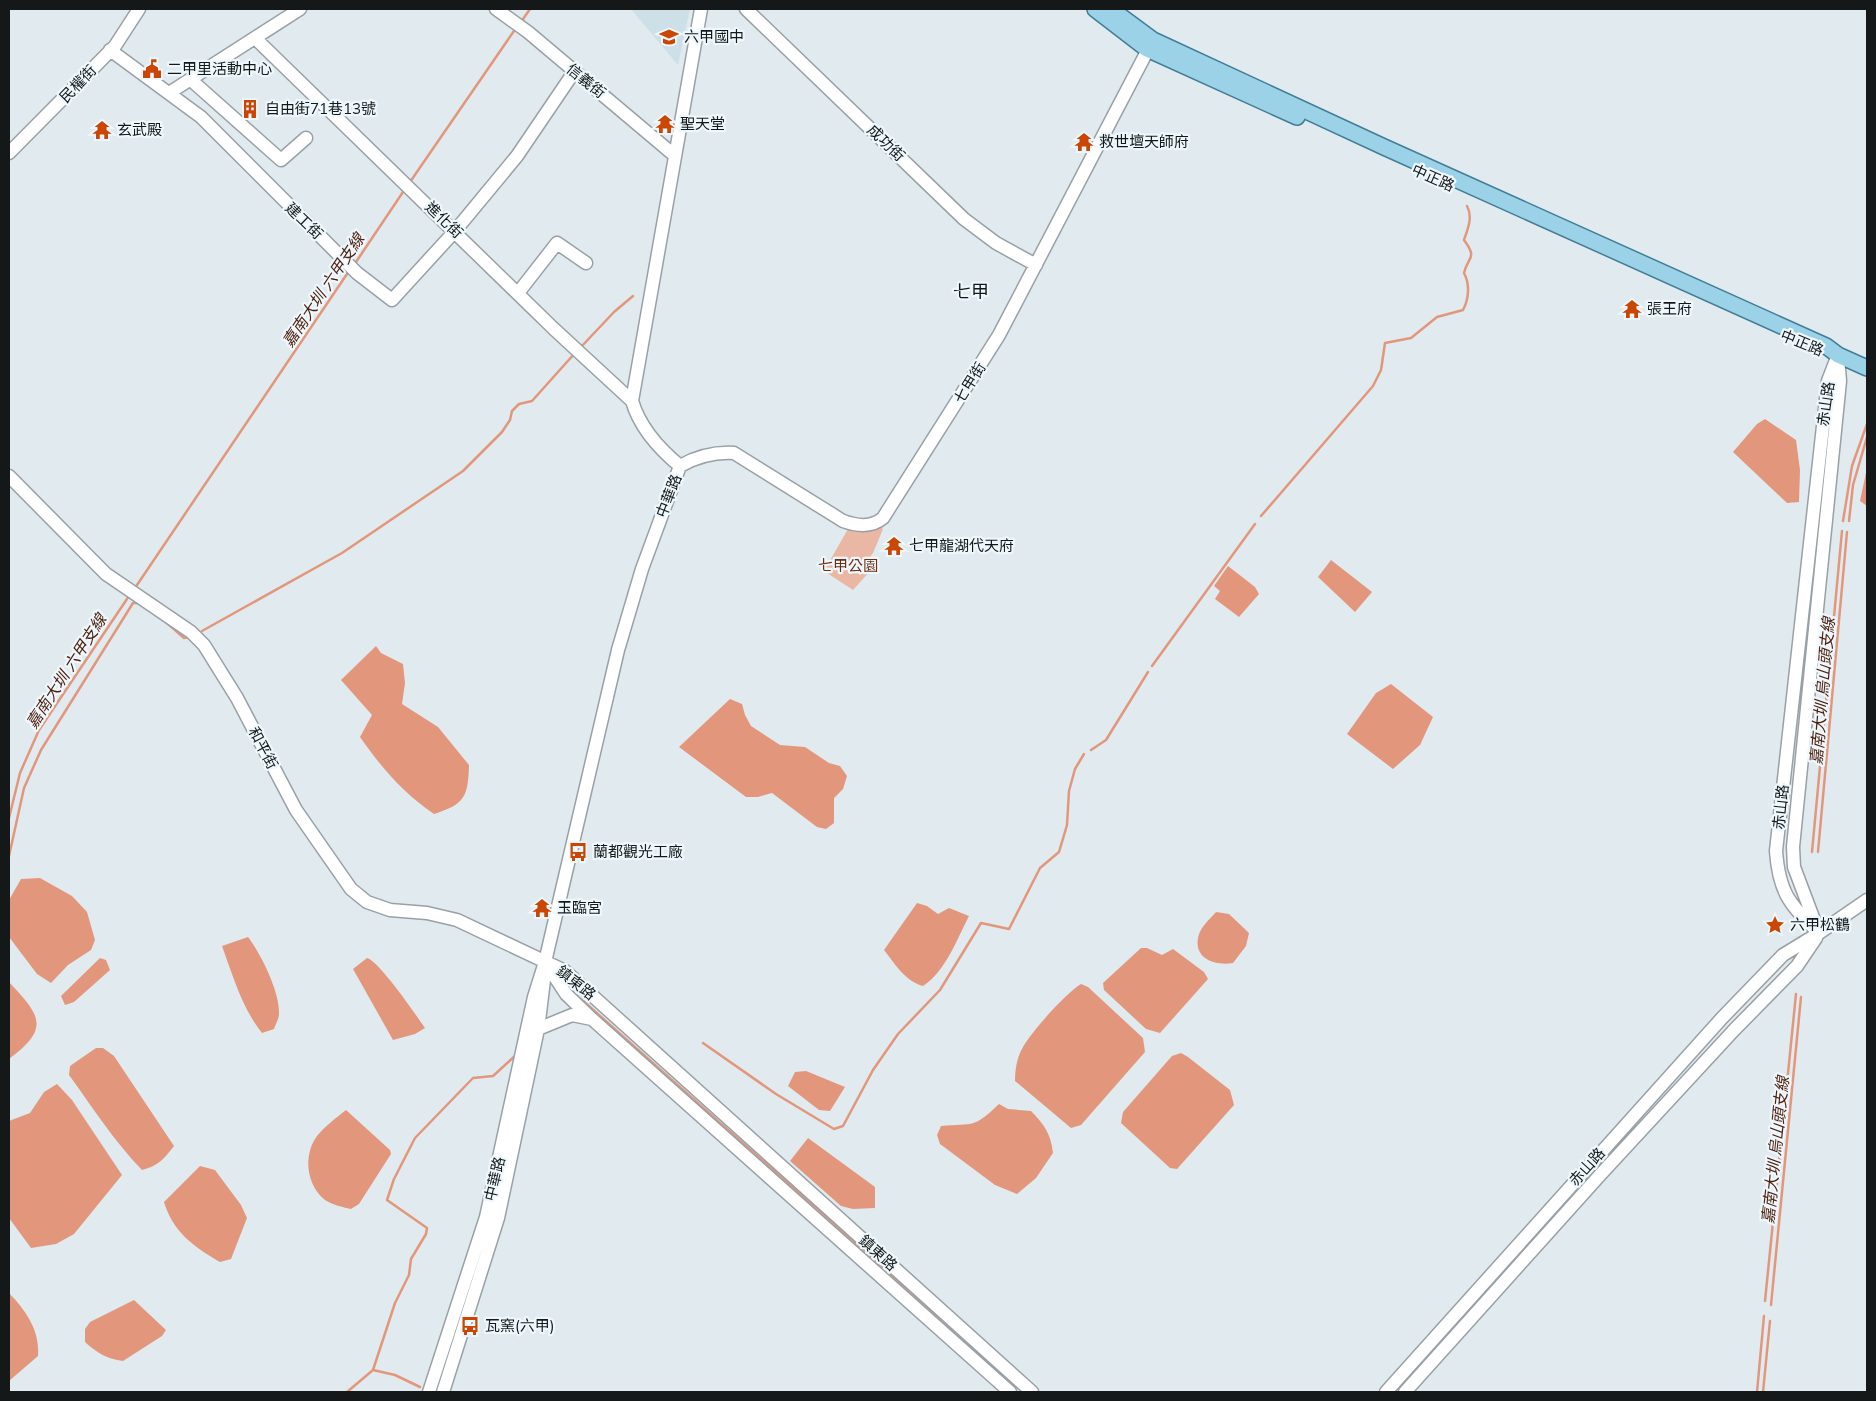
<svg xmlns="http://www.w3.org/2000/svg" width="1876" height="1401" font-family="Mulish,'Noto Sans TC',sans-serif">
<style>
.built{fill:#cddfe7}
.green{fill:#ebb7a5}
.water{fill:#e2977d}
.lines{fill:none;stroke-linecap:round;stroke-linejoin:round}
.stream{stroke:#e2977d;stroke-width:2.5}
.minor-casing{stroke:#99a1a6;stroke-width:15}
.major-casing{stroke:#427d96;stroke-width:18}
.minor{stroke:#fff;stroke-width:12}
.major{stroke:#9cd2e8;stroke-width:15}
.labels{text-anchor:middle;stroke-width:4.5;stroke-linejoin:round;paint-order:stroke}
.poi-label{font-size:15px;fill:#151819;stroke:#eef8fc;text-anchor:start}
.street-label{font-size:15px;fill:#151819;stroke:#eef8fc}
.park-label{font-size:15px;fill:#702d14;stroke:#eef8fc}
.water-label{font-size:16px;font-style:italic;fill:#4e1e0d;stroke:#eef8fc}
.quarter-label{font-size:18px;fill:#151819;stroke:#eef8fc}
</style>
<rect width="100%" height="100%" fill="#e1eaef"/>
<path class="built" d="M631,9H690L678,65Z"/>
<path class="green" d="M875,524L883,529L873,553L866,562L872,569L853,590L824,571L848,529L857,531Z"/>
<path class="water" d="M1765,419L1796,440L1800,470L1799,502L1787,503L1733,452L1757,424Z
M1867,468V506L1860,501Z
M1331,560L1372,592L1355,612L1318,577Z
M1228,566L1255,587L1259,594L1239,617L1215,599L1220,591L1214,586Z
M376,646L381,653L403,664L405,683L402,704L438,727L469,765C468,797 465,804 434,814C403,793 381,767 360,737L372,715L341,680Z
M1391,684L1433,717L1420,745L1393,769L1347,734L1376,693Z
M730,699L742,704L745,715L751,726L780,745L805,747L829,763L840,766L847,776L843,789L834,798V823L826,829L817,827L772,793L758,797H746L679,747Z
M40,878L72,896L87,912L95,940L91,950L68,965L51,983L37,974L9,937V900L21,879Z
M917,903L927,906L938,914L949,908L969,916C957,939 946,971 923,986C905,981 895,964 884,950Z
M1216,912L1229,914L1249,933L1246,946L1233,963C1217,966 1194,960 1198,938C1200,927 1209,920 1216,912Z
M248,937C261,954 280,992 279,1014C279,1019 275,1025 274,1029L262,1033C242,1008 233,976 222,946Z
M1141,948H1147L1162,955L1173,949L1204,972L1208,979L1160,1033L1146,1029L1104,990L1103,983Z
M100,958L106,960L110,970L74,1002L65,1005L61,996Z
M367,958C379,961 416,1015 425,1028L415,1034L393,1040L353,969Z
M9,982C40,1015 51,1028 9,1059Z
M1081,984L1088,987L1143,1038L1145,1052L1081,1125L1071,1128L1015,1081C1015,1069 1017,1057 1023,1047C1032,1031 1066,993 1081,984Z
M96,1048H103L114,1056L174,1146C164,1159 158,1166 142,1170C114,1141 93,1108 69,1075L70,1066Z
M1181,1053L1188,1057L1230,1090L1234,1105L1177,1169L1170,1168L1121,1123L1123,1112L1172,1056Z
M806,1071L845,1087L830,1111L819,1110L788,1086L795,1072Z
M57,1084L72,1100L122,1175L74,1234L56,1244L31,1248L9,1218V1121L30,1113L44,1092Z
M999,1104L1008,1109L1031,1111C1044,1124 1051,1134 1053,1153L1036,1178L1017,1194L995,1185L940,1144L937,1135L941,1126C974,1123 973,1129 999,1104Z
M346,1110L390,1150L391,1154L359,1204L351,1209C342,1207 333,1205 325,1200C306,1185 303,1155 317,1136C324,1127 336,1118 346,1110Z
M808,1138L875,1187V1208L853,1209L841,1206L790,1161Z
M200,1166L215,1170L241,1205L247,1218L231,1259L220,1262C194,1247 173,1232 164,1202Z
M9,1293C26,1311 40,1330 38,1356L9,1381Z
M134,1300L166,1330L162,1336L123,1361C107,1359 97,1353 85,1342V1329L90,1322Z"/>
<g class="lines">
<path class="stream" d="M521,22L530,9
M410,182L516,28
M354,265L405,189
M581,347L614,312L633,296
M1261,516L1373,386L1381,370L1385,343L1411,338L1437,317L1463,310C1469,299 1470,284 1464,273C1468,256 1478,259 1464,240C1468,228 1473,217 1467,206
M1843,521L1852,466L1867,424
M1849,521L1853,485L1867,437
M137,585L349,271
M167,623L184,638L189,637
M202,631L342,553L463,471L502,432L510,420L512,411L519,404L532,401L575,353
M1152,666L1255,524
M1091,750L1106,740L1148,672
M9,818L20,773L39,730L129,596
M1812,852L1842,531
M1818,852L1847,532
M9,856L24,788L41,750L133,603H138
M581,999L1016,1386
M703,1043L776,1094L834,1129L843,1126L873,1070L898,1034L940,990L981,923L1009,929L1040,868L1059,852L1067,825L1069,791L1075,769L1084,754
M1765,1301L1796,994
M1771,1305L1801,997
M373,1370L395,1303L409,1275L411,1259L426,1234L427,1228L387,1200L394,1179L415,1138L473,1078L493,1076L516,1055
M347,1392L373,1370L395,1375L420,1387
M1757,1392L1764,1316
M1763,1392L1770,1321"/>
<g class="minor-casing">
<path id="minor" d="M496,9L528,32L674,155
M746,9L964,219L996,243L1036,265
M256,39L554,329L632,401
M110,50L201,117L357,273L392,300L455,231L517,156L574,72
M191,80L281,160L306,138
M169,93L300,9
M9,153L115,46L139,9
M518,293L557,243L586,263
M680,466C696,457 716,452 734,453L843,521C857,526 871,528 883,518L999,335L1152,42
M680,466C658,448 640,428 632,401L701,9
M9,476L106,574L191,632L204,645L237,698L296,810L351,889L367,902L390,910L427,913L457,920L565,971L1032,1392
M1817,928L1794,867L1793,847L1840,381L1838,358
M1819,933C1790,905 1779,893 1776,851L1828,381L1838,355
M545,962L566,994L592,1019L1010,1392
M538,1029L572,1015L592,1019
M429,1392L486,1217L534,997L545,962L618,650L642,569L680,466
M443,1392L498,1218L538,1029L544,980
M1386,1392L1722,1018L1783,955L1819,933L1867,900
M1405,1392L1600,1175L1735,1029L1797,966L1816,938"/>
</g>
<g class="major-casing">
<path id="major" d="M1095,9L1147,49L1297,117
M1111,9L1153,40L1384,147L1826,346L1838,355L1867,368"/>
</g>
<use href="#minor" class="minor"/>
<use href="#major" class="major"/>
</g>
<defs>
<g id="school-bare" transform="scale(1.5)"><path d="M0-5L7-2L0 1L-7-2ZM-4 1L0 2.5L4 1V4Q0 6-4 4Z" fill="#cb4503" stroke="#eef8fc" stroke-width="2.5" paint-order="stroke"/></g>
<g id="civic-bare" transform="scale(1.5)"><path d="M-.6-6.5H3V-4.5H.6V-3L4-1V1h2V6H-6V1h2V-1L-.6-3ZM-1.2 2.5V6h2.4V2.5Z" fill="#cb4503" stroke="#eef8fc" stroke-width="2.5" paint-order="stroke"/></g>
<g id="building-bare" transform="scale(1.5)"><path d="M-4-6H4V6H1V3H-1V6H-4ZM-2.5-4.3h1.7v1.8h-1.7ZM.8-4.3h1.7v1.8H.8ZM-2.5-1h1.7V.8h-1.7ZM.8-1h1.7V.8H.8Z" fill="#cb4503" stroke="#eef8fc" stroke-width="2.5" paint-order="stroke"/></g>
<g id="temple-bare" transform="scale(1.5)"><path d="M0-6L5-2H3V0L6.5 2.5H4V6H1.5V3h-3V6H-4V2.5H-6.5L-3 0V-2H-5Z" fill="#cb4503" stroke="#eef8fc" stroke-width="2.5" paint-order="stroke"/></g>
<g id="bus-bare" transform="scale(1.5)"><path d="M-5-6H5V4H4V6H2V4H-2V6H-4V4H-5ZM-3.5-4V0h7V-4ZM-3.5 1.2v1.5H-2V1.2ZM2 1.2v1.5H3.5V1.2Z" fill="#cb4503" stroke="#eef8fc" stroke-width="2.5" paint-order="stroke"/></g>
<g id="sight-bare" transform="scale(1.5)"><path d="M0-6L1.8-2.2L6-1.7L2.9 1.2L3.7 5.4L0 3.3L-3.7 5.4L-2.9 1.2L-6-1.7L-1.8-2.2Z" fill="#cb4503" stroke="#eef8fc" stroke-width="2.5" paint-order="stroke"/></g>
</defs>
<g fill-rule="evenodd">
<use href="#school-bare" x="669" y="37"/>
<use href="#civic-bare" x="152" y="69"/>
<use href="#building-bare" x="250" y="109"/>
<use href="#temple-bare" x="665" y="124"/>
<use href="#temple-bare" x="102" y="130"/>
<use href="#temple-bare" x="1084" y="142"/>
<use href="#temple-bare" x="1632" y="309"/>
<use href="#temple-bare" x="894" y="546"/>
<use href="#bus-bare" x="578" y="852"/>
<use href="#temple-bare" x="542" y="908"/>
<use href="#sight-bare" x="1775" y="925"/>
<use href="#bus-bare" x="470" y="1326"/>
</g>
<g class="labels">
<g class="poi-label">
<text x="684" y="42">六甲國中</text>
<text x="167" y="74">二甲里活動中心</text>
<text x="265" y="114">自由街71巷13號</text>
<text x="680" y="129">聖天堂</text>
<text x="117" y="135">玄武殿</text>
<text x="1099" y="147">救世壇天師府</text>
<text x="1647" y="314">張王府</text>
<text x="909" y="551">七甲龍湖代天府</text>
<text x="593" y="857">蘭都觀光工廠</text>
<text x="557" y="913">玉臨宮</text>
<text x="1790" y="930">六甲松鶴</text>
<text x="485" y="1331">瓦窯(六甲)</text>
</g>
<g class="street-label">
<text transform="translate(586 81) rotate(39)" y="5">信義街</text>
<text transform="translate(78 84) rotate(-46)" y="5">民權街</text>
<text transform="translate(886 143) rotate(44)" y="5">成功街</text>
<text transform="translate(1433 178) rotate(24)" y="5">中正路</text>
<text transform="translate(444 220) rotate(44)" y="5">進化街</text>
<text transform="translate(304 221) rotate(44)" y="5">建工街</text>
<text transform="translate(1802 343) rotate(22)" y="5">中正路</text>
<text transform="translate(970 383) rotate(-58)" y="5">七甲街</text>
<text transform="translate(1826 404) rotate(-82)" y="5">赤山路</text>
<text transform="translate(669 496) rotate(-69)" y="5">中華路</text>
<text transform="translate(263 748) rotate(62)" y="5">和平街</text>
<text transform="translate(1781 807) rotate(-84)" y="5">赤山路</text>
<text transform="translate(576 983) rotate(38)" y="5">鎮東路</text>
<text transform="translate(1587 1167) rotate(-48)" y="5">赤山路</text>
<text transform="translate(495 1179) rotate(-77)" y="5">中華路</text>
<text transform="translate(878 1253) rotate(42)" y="5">鎮東路</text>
</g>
<g class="park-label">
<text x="848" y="571">七甲公園</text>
</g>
<g class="water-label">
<text transform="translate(323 290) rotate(-56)" y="6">嘉南大圳 六甲支線</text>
<text transform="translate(66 671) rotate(-57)" y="6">嘉南大圳 六甲支線</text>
<text transform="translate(1822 691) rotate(-85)" y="6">嘉南大圳 烏山頭支線</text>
<text transform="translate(1775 1150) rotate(-84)" y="6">嘉南大圳 烏山頭支線</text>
</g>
<g class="quarter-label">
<text x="971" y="298">七甲</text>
</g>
</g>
<rect width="1876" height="1401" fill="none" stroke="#151819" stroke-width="20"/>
</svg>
